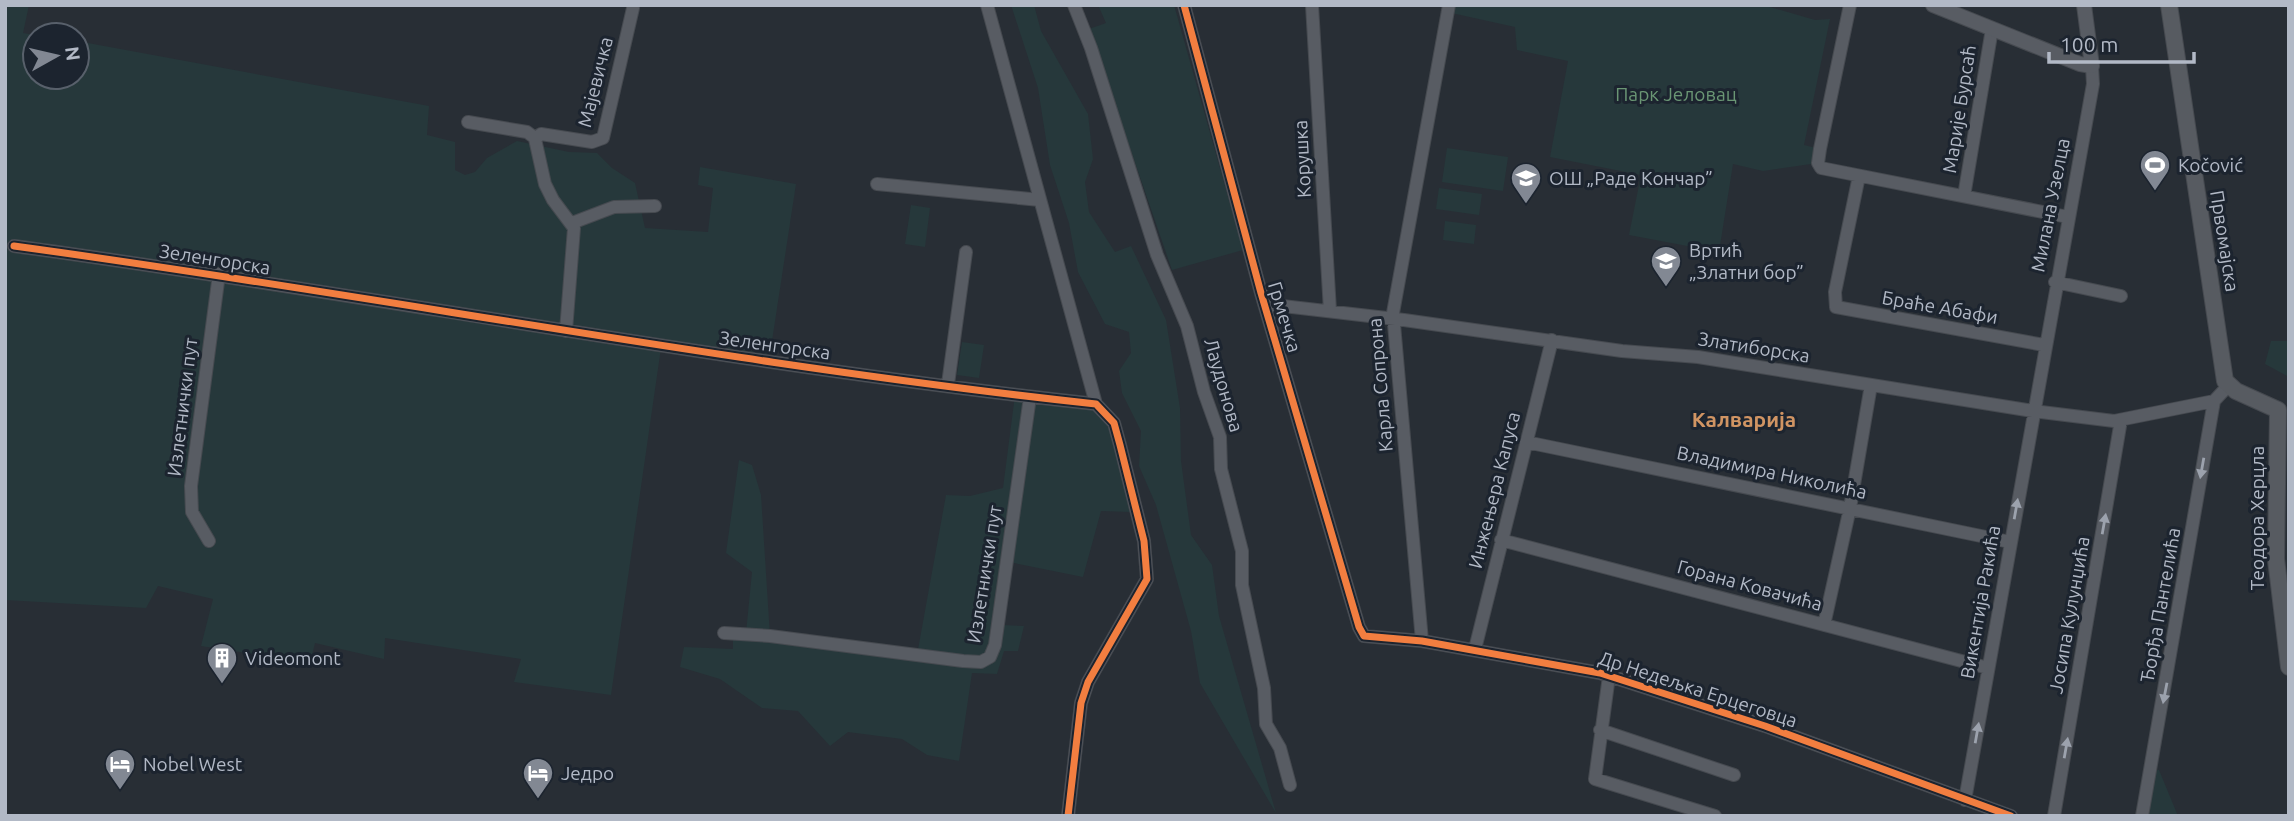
<svg xmlns="http://www.w3.org/2000/svg" width="2294" height="821" font-family="Ubuntu,sans-serif">
<style>
.green{fill:#26383b}
.lines{fill:none;stroke-linecap:round;stroke-linejoin:round}
.minor-casing{stroke:#464a50;stroke-width:14}
.tertiary-casing{stroke:#464a50;stroke-width:16}
.secondary-casing{stroke:#464a50;stroke-width:18}
.minor{stroke:#585c63;stroke-width:12}
.tertiary{stroke:#585c63;stroke-width:14}
.secondary{stroke:#575b61;stroke-width:16}
.cycleway-casing{stroke:#1c242f;stroke-width:11}
.cycleway{stroke:#f27e40;stroke-width:7}
.oneway{fill:#9ca2ad}
.labels{text-anchor:middle;stroke-width:6;stroke-linejoin:round;paint-order:stroke}
.street-label{font-size:19px;fill:#b2b9c6;stroke:#1c242f}
.park-label{font-size:19px;fill:#6a9674;stroke:#1c242f}
.poi-label{font-size:19px;fill:#b2b9c6;stroke:#1c242f;text-anchor:start}
.neighbourhood-label{font-size:21px;font-weight:bold;fill:#d09463;stroke:#1c242f}
</style>
<rect width="100%" height="100%" fill="#282e35"/>
<path class="green" d="M5,5H29L23,33L35,35V77H77V41L429,106L427,135L455,142V170L465,175L475,172L487,158L517,141L569,152L597,153L612,168L635,183L645,228L708,232L713,188L698,185L700,167L796,184L770,354L662,341L611,695L514,682L521,659L385,638L384,659L315,643L310,663L201,646L213,599L158,586L146,608L5,600Z
M1011,5H1034L1041,31L1088,114L1093,159L1085,182L1089,212L1115,252L1131,246L1166,320L1180,408L1181,461L1191,535L1212,565L1219,616L1276,813L1200,683L1191,631L1156,505L1139,466L1141,431L1122,393L1119,371L1131,353L1129,332L1105,324L1078,272L1069,223L1050,165L1038,88Z
M1098,5H1174L1243,250L1172,270L1089,29L1106,23Z
M1449,5H1763L1815,20L1830,19L1804,145L1820,149L1818,163L1763,171L1733,164L1719,252L1629,235L1641,175L1550,157L1568,61L1517,50L1515,27L1447,12Z
M1447,148L1508,157L1503,191L1442,182Z
M1439,188L1482,194L1479,215L1436,209Z
M911,205L930,208L925,247L905,244Z
M1445,221L1476,225L1474,244L1443,240Z
M2271,341H2289V377L2265,364Z
M962,342L984,345L979,378L957,375Z
M1015,395L1105,410L1131,512L1101,511L1083,577L1009,562L1002,625L1024,626L1018,651H1004L997,674L972,673L959,761L927,755L902,739L848,732L830,746L798,711L762,708L720,679L680,667L684,647L733,649V633H746L752,572L726,553L739,460L752,465L761,495L770,636L917,655L946,495L970,496L1003,488Z
M2156,770H2159L2178,816H2142Z"/>
<g class="lines">
<g class="minor-casing">
<path id="minor" d="M987,5L1096,404
M1074,5L1091,48L1157,255L1187,326L1204,392L1220,437L1221,469L1242,551V585L1264,688L1266,724L1280,748L1290,785
M1184,5L1261,293L1359,627L1364,636L1422,641L1600,673L1765,726L2011,816
M1312,5L1330,311
M1850,5L1820,149L1818,163L1821,168L2068,217
M468,122L527,132L535,138
M1859,176L1835,292L1836,307L2044,345
M877,184L1040,200
M1964,196L1992,29
M572,223L614,207L655,206
M14,246C375,295 734,365 1096,404L1114,423L1120,445L1144,541L1147,579L1088,682L1081,703L1068,816
M2055,282L2121,296
M1265,304L1404,320L1622,351L1698,357L2033,411L2114,421L2214,401L2228,386
M566,331L574,228L553,200L545,184L535,139L541,134L592,142L603,138L633,8
M948,384L966,252
M1526,442L2010,542
M1501,540L1988,668
M209,541L192,512L191,486L219,274
M1824,625L1850,508L1871,385
M724,633L770,636L963,661L981,662L990,657L995,645L1030,397
M1422,641L1393,313L1449,5
M1475,649L1552,340
M1609,676L1595,779L1715,816
M1600,730L1734,775
M1965,800L2093,84L2092,66
M2054,816L2121,420
M2142,816L2214,401"/>
</g>
<g class="tertiary-casing">
<path id="tertiary" d="M1933,5L2080,64L2092,66L2084,5"/>
</g>
<g class="secondary-casing">
<path id="secondary" d="M2169,5L2225,381L2236,391L2278,410L2276,559L2289,667"/>
</g>
<use href="#minor" class="minor"/>
<use href="#tertiary" class="tertiary"/>
<use href="#secondary" class="secondary"/>
<g class="cycleway-casing">
<path id="cycleway" d="M1184,5L1261,293L1359,627L1364,636L1422,641L1600,673L1765,726L2011,816
M14,246C375,295 734,365 1096,404L1114,423L1120,445L1144,541L1147,579L1088,682L1081,703L1068,816"/>
</g>
<use href="#cycleway" class="cycleway"/>
</g>
<defs><path id="oneway-solid" d="M-6-.8H1V-3.2L6.5 0L1 3.2V.8H-6Z" transform="scale(1.75)"/></defs>
<g class="oneway">
<use href="#oneway-solid" transform="translate(2202 468) rotate(100)"/>
<use href="#oneway-solid" transform="translate(2016 509) rotate(-80)"/>
<use href="#oneway-solid" transform="translate(2104 524) rotate(-80)"/>
<use href="#oneway-solid" transform="translate(2165 693) rotate(101)"/>
<use href="#oneway-solid" transform="translate(1977 733) rotate(-80)"/>
<use href="#oneway-solid" transform="translate(2066 748) rotate(-80)"/>
</g>
<defs>
<g id="stadium-pin" transform="scale(1.575)"><path d="M0 17L-7.5 6A9.5 9.5 0 1 1 7.5 6Z" fill="#828893" stroke="#1c242f"/><path d="M0-5a6.5 5 0 1 0 0 10a6.5 5 0 1 0 0-10ZM-3.5-1.8h7v3.6h-7Z" fill="#fff"/></g>
<g id="school-pin" transform="scale(1.575)"><path d="M0 17L-7.5 6A9.5 9.5 0 1 1 7.5 6Z" fill="#828893" stroke="#1c242f"/><path d="M0-5L7-2L0 1L-7-2ZM-4 1L0 2.5L4 1V4Q0 6-4 4Z" fill="#fff"/></g>
<g id="building-pin" transform="scale(1.575)"><path d="M0 17L-7.5 6A9.5 9.5 0 1 1 7.5 6Z" fill="#828893" stroke="#1c242f"/><path d="M-4-6H4V6H1V3H-1V6H-4ZM-2.5-4.3h1.7v1.8h-1.7ZM.8-4.3h1.7v1.8H.8ZM-2.5-1h1.7V.8h-1.7ZM.8-1h1.7V.8H.8Z" fill="#fff"/></g>
<g id="hotel-pin" transform="scale(1.575)"><path d="M0 17L-7.5 6A9.5 9.5 0 1 1 7.5 6Z" fill="#828893" stroke="#1c242f"/><path d="M-6-4.5h1.5V1H6V5H4.5V3h-9V5H-6ZM-4 0a1.8 1.8 0 1 1 3.6 0ZM.5 0V-2.5h3Q6-2.5 6 0Z" fill="#fff"/></g>
</defs>
<g fill-rule="evenodd">
<use href="#stadium-pin" x="2155" y="165"/>
<use href="#school-pin" x="1526" y="178"/>
<use href="#school-pin" x="1666" y="261"/>
<use href="#building-pin" x="222" y="658"/>
<use href="#hotel-pin" x="120" y="764"/>
<use href="#hotel-pin" x="538" y="773"/>
</g>
<g class="labels">
<g class="street-label">
<text transform="translate(595 82) rotate(-76)" y="7">Мајевичка</text>
<text transform="translate(1959 109) rotate(-81)" y="7">Марије Бурсаћ</text>
<text transform="translate(1302 159) rotate(-93)" y="7">Корушка</text>
<text transform="translate(2050 205) rotate(-79)" y="7">Милана Узелца</text>
<text transform="translate(2225 241) rotate(81)" y="7">Првомајска</text>
<text transform="translate(215 259) rotate(9)" y="7">Зеленгорска</text>
<text transform="translate(1940 307) rotate(10)" y="7">Браће Абафи</text>
<text transform="translate(1285 317) rotate(73)" y="7">Грмечка</text>
<text transform="translate(775 345) rotate(8)" y="7">Зеленгорска</text>
<text transform="translate(1754 347) rotate(9)" y="7">Златиборска</text>
<text transform="translate(1224 385) rotate(74)" y="7">Лаудонова</text>
<text transform="translate(1380 385) rotate(-95)" y="7">Карла Сопрона</text>
<text transform="translate(182 407) rotate(-83)" y="7">Излетнички пут</text>
<text transform="translate(1772 472) rotate(12)" y="7">Владимира Николића</text>
<text transform="translate(1494 490) rotate(-76)" y="7">Инжењера Капуса</text>
<text transform="translate(2257 518) rotate(-90)" y="7">Теодора Херцла</text>
<text transform="translate(984 574) rotate(-81)" y="7">Излетнички пут</text>
<text transform="translate(1750 585) rotate(15)" y="7">Горана Ковачића</text>
<text transform="translate(1980 602) rotate(-80)" y="7">Викентија Ракића</text>
<text transform="translate(2160 605) rotate(-80)" y="7">Ђорђа Пантелића</text>
<text transform="translate(2069 615) rotate(-80)" y="7">Јосипа Кулунџића</text>
<text transform="translate(1698 689) rotate(18)" y="7">Др Недељка Ерцеговца</text>
</g>
<g class="park-label">
<text x="1676" y="101">Парк Јеловац</text>
</g>
<g class="poi-label">
<text x="2178" y="172">Kočović</text>
<text x="1549" y="185">ОШ „Раде Кончар”</text>
<text x="1689" y="257">Вртић<tspan x="1689" dy="22">„Златни бор”</tspan></text>
<text x="245" y="665">Videomont</text>
<text x="143" y="771">Nobel West</text>
<text x="561" y="780">Једро</text>
</g>
<g class="neighbourhood-label">
<text x="1744" y="427">Калварија</text>
</g>
</g>
<rect width="2294" height="821" fill="none" stroke="#b2b9c6" stroke-width="14"/>
<g transform="translate(56 56) rotate(82)"><circle r="33" fill="#1c242f" stroke="#58606b" stroke-width="2"/>
<path d="M0-5L12 26L0 18L-12 26Z" fill="#828893"/>
<text y="-10" font-size="19" font-weight="bold" text-anchor="middle" fill="#b2b9c6">N</text>
</g>
<path d="M2049 52v10h145v-10" fill="none" stroke="#b2b9c6" stroke-width="3.5"/>
<text x="2060" y="52" font-size="21" fill="#b2b9c6" stroke="#1c242f" stroke-width="5" paint-order="stroke">100 m</text>
</svg>
